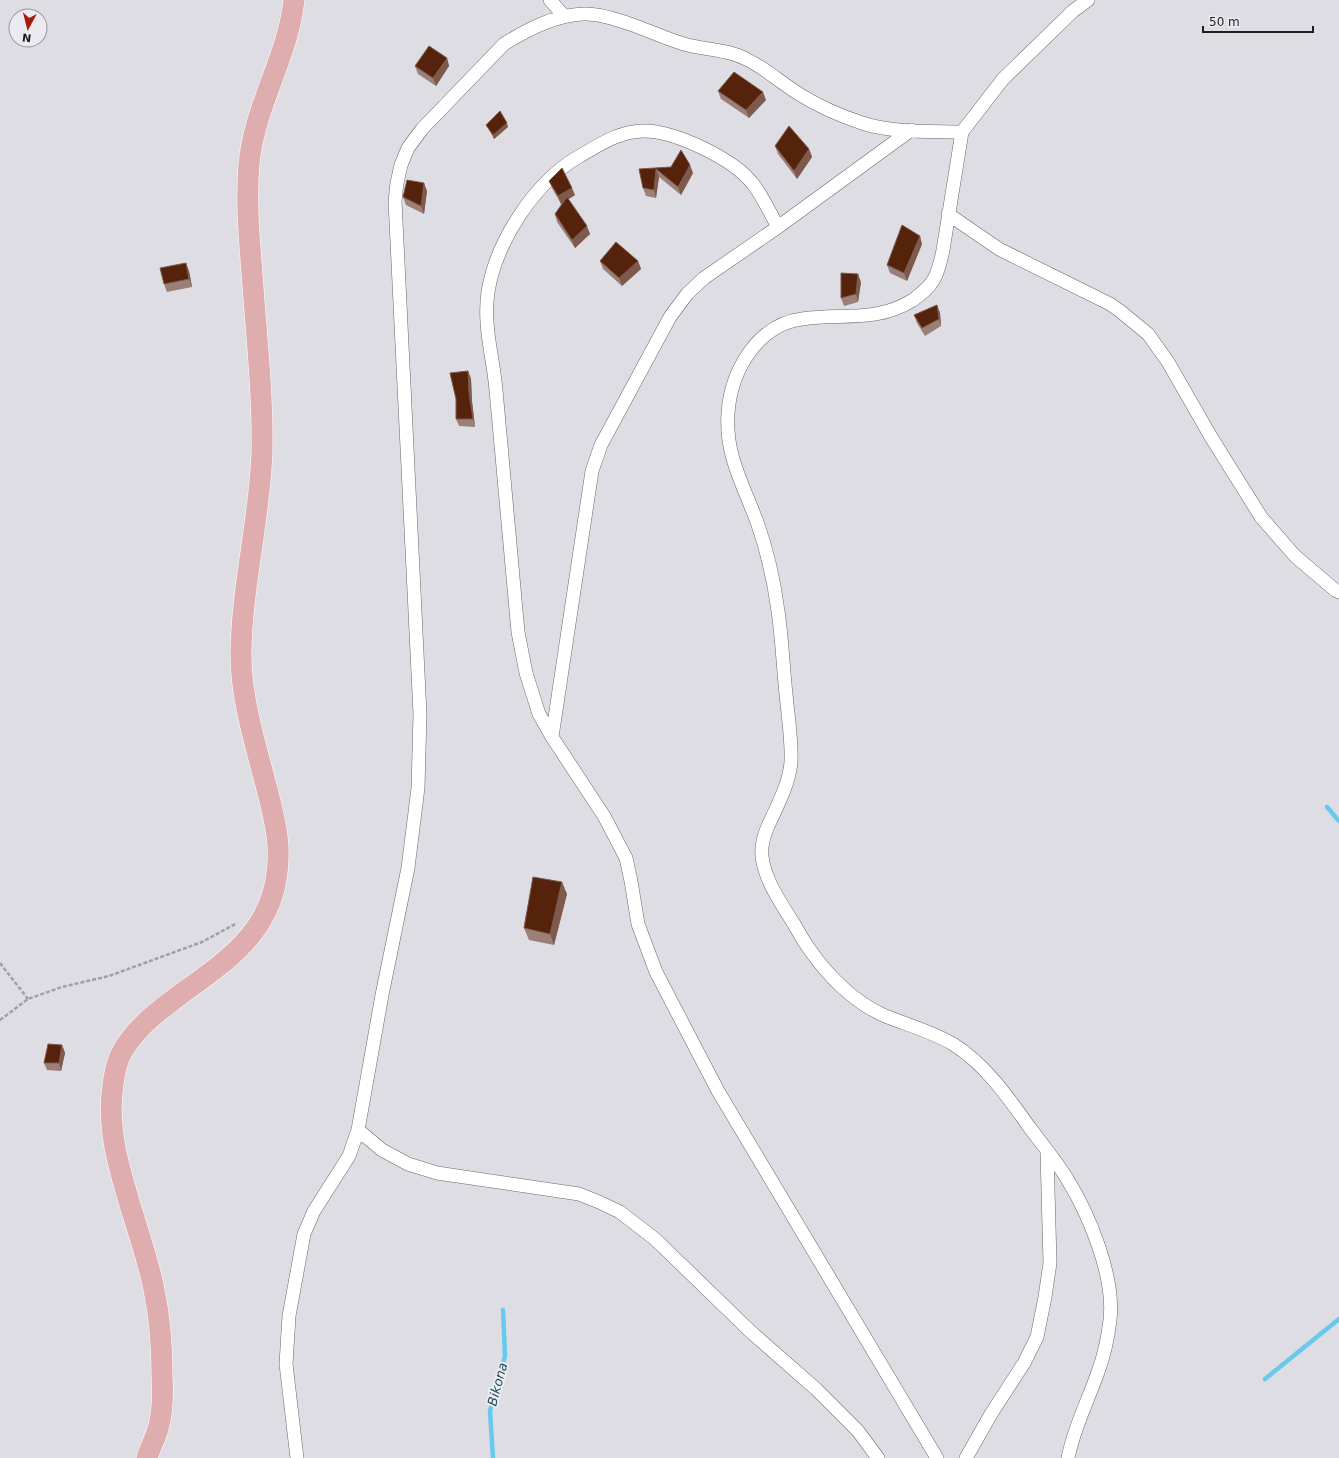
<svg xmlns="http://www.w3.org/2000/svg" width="1339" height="1458" font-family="'DejaVu Sans',sans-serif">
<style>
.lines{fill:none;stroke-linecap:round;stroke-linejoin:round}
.stream{stroke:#67caec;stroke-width:4.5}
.minor-casing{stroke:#67676d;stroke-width:14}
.primary-casing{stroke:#fff;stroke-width:22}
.path{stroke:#a09fa5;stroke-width:2.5;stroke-dasharray:4 2;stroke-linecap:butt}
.minor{stroke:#fff;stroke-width:13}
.primary{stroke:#e0adae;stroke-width:21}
.wall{fill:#9a8078}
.shaded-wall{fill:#7e5a4d}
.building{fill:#55220c;stroke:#7e5a4d}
.labels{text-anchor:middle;stroke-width:4;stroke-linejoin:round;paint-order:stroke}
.water-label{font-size:13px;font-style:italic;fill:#214d5b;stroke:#ebeaf1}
</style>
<rect width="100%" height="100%" fill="#dedde4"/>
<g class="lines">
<path class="stream" d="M1327,807L1339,821
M1265,1379L1339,1319
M493,1458L490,1411L505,1356L503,1310"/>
<g class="minor-casing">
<path id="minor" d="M550,0L564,16
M948,214L999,249L1110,304L1120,311L1148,334L1168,362L1211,437L1261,517L1295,556L1335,590L1339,592
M778,227C770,213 763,197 753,184C734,159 675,131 644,131C619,131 599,145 578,157C534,183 496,242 488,292C483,326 493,356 496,390C503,470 510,551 518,632L526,673L539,714L552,737L604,816L626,858L631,881L638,924L656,972L718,1091L937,1458
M552,737L592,471L601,445L670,317L687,294L704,278L778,227L911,130
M358,1130L382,1150L408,1164L437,1173L579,1194L599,1202L620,1212L655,1239L751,1332L816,1389L858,1431L878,1458
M297,1458L286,1364L289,1316L304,1234L314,1211L349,1156L358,1130L382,995L408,868L418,788L420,714L395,201L397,183L401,165L408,148L422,129L504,44C528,29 555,15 583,14C598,13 616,19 630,24C648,30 666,39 684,44C704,50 727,49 746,59C765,68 781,83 799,94C818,106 841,116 862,123C892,133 930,131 962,132
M966,1458L991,1414L1024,1363L1037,1337L1045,1297L1050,1263L1047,1152
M1068,1458C1074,1427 1088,1401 1098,1372C1104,1356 1108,1337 1110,1320C1115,1276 1089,1214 1066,1177C1055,1160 1042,1144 1030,1128C1008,1097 985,1064 953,1044C931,1031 907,1025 883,1015C854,1002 828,976 810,950C804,942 799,933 794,924C782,905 764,879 762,856C761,846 764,835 768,826C777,806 789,785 791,762C792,740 788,716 786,694C783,666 782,638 778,611C774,581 767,550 757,522C743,484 725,455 728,413C731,371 757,325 802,319C842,313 876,323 913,300C921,294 929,288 934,279C939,270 941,260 943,250L962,132L1003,79L1073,11L1088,0"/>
</g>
<g class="primary-casing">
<path id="primary" d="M147,1458C150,1448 155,1439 158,1429C163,1412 163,1392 162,1375C162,1346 160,1318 154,1290C149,1263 139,1235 131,1208C120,1171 108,1133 112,1094C113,1082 115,1067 120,1056C131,1033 153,1015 173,1000C217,967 266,939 276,880C282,845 275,822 267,789C256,746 240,696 241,652C242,584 260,518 262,451C263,392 256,332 252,273C249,237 246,200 249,164C254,107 288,57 294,0"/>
</g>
<path class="path" d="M0,963L28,999
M0,1020L28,999L62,987L109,976L202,942L237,923"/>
<use href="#minor" class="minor"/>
<use href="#primary" class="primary"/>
</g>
<path class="wall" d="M447,58L449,66L436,86L418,74L415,66Z
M718,91L766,100L749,118L721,99Z
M486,125L508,127L494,139L488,128Z
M775,146L809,149L812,157L797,179L778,154Z
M671,167L693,173L681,195L659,177L656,198L646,196L643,188L639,169Z
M549,181L575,195L568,199L590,234L575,248L557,222L555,214L562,203L561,204L552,188Z
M427,191L424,214L406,205L403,197Z
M922,244L907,281L890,273L887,265Z
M600,261H638L641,269L622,286L603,269Z
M189,271L192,287L167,292L164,284Z
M861,282L858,302L844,306L841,298Z
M937,305L940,313L941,326L925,336L917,323L914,315Z
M468,371L471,379L472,401L475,427L459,426L456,419Z
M567,894L554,945L529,940L524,928Z
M62,1045L65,1053L61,1071L47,1070L44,1063Z"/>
<path class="shaded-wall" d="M447,58L449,66L436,86L433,78Z
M763,92L766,100L749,118L746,110Z
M507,123L508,127L494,139L493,135Z
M809,149L812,157L797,179L794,171Z
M690,165L693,173L681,195L678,187Z
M656,169L659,177L656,198L654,190Z
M424,183L427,191L424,214L421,206Z
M572,188L575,195L561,204L558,196Z
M587,226L590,234L575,248L572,240Z
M920,236L922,244L907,281L904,273Z
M638,261L641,269L622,286L619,278Z
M186,263L189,271L192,287L189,279Z
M858,274L861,282L858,302L856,294Z
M937,305L940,313L941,326L939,319Z
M468,371L471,379L472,401L475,427L473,419L469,393Z
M562,882L567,894L554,945L550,934Z
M62,1045L65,1053L61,1071L59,1063Z"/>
<path class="building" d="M429,46L447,58L433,78L415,66Z
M734,72L763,92L746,110L718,91Z
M500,111L507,123L493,135L486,125Z
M789,126L809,149L794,171L775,146Z
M681,150L690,165L678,187L656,169L654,190L643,188L639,169L671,167Z
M562,168L572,188L558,196L549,181Z
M407,180L424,183L421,206L403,197Z
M567,197L587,226L572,240L555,214Z
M902,225L920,236L904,273L887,265Z
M616,242L638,261L619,278L600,261Z
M186,263L189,279L164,284L160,268Z
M841,273L858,274L856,294L841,298Z
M937,305L939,319L922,328L914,315Z
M468,371L469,393L473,419H456V399L450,373Z
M533,877L562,882L550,934L524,928Z
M48,1044L62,1045L59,1063H44Z"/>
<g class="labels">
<g class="water-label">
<text transform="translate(497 1384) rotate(-75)" y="5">Bikona</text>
</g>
</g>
<g transform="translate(28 28) rotate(187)"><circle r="19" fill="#ebeaf1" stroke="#99989d"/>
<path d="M0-3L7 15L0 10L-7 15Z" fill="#aa1a0b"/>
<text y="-6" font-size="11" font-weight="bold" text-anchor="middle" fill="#1d1d1f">N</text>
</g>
<path d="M1203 26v6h110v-6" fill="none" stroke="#1d1d1f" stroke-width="2"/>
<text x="1209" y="26" font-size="12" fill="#1d1d1f" stroke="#ebeaf1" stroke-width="3" paint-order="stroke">50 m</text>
</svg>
